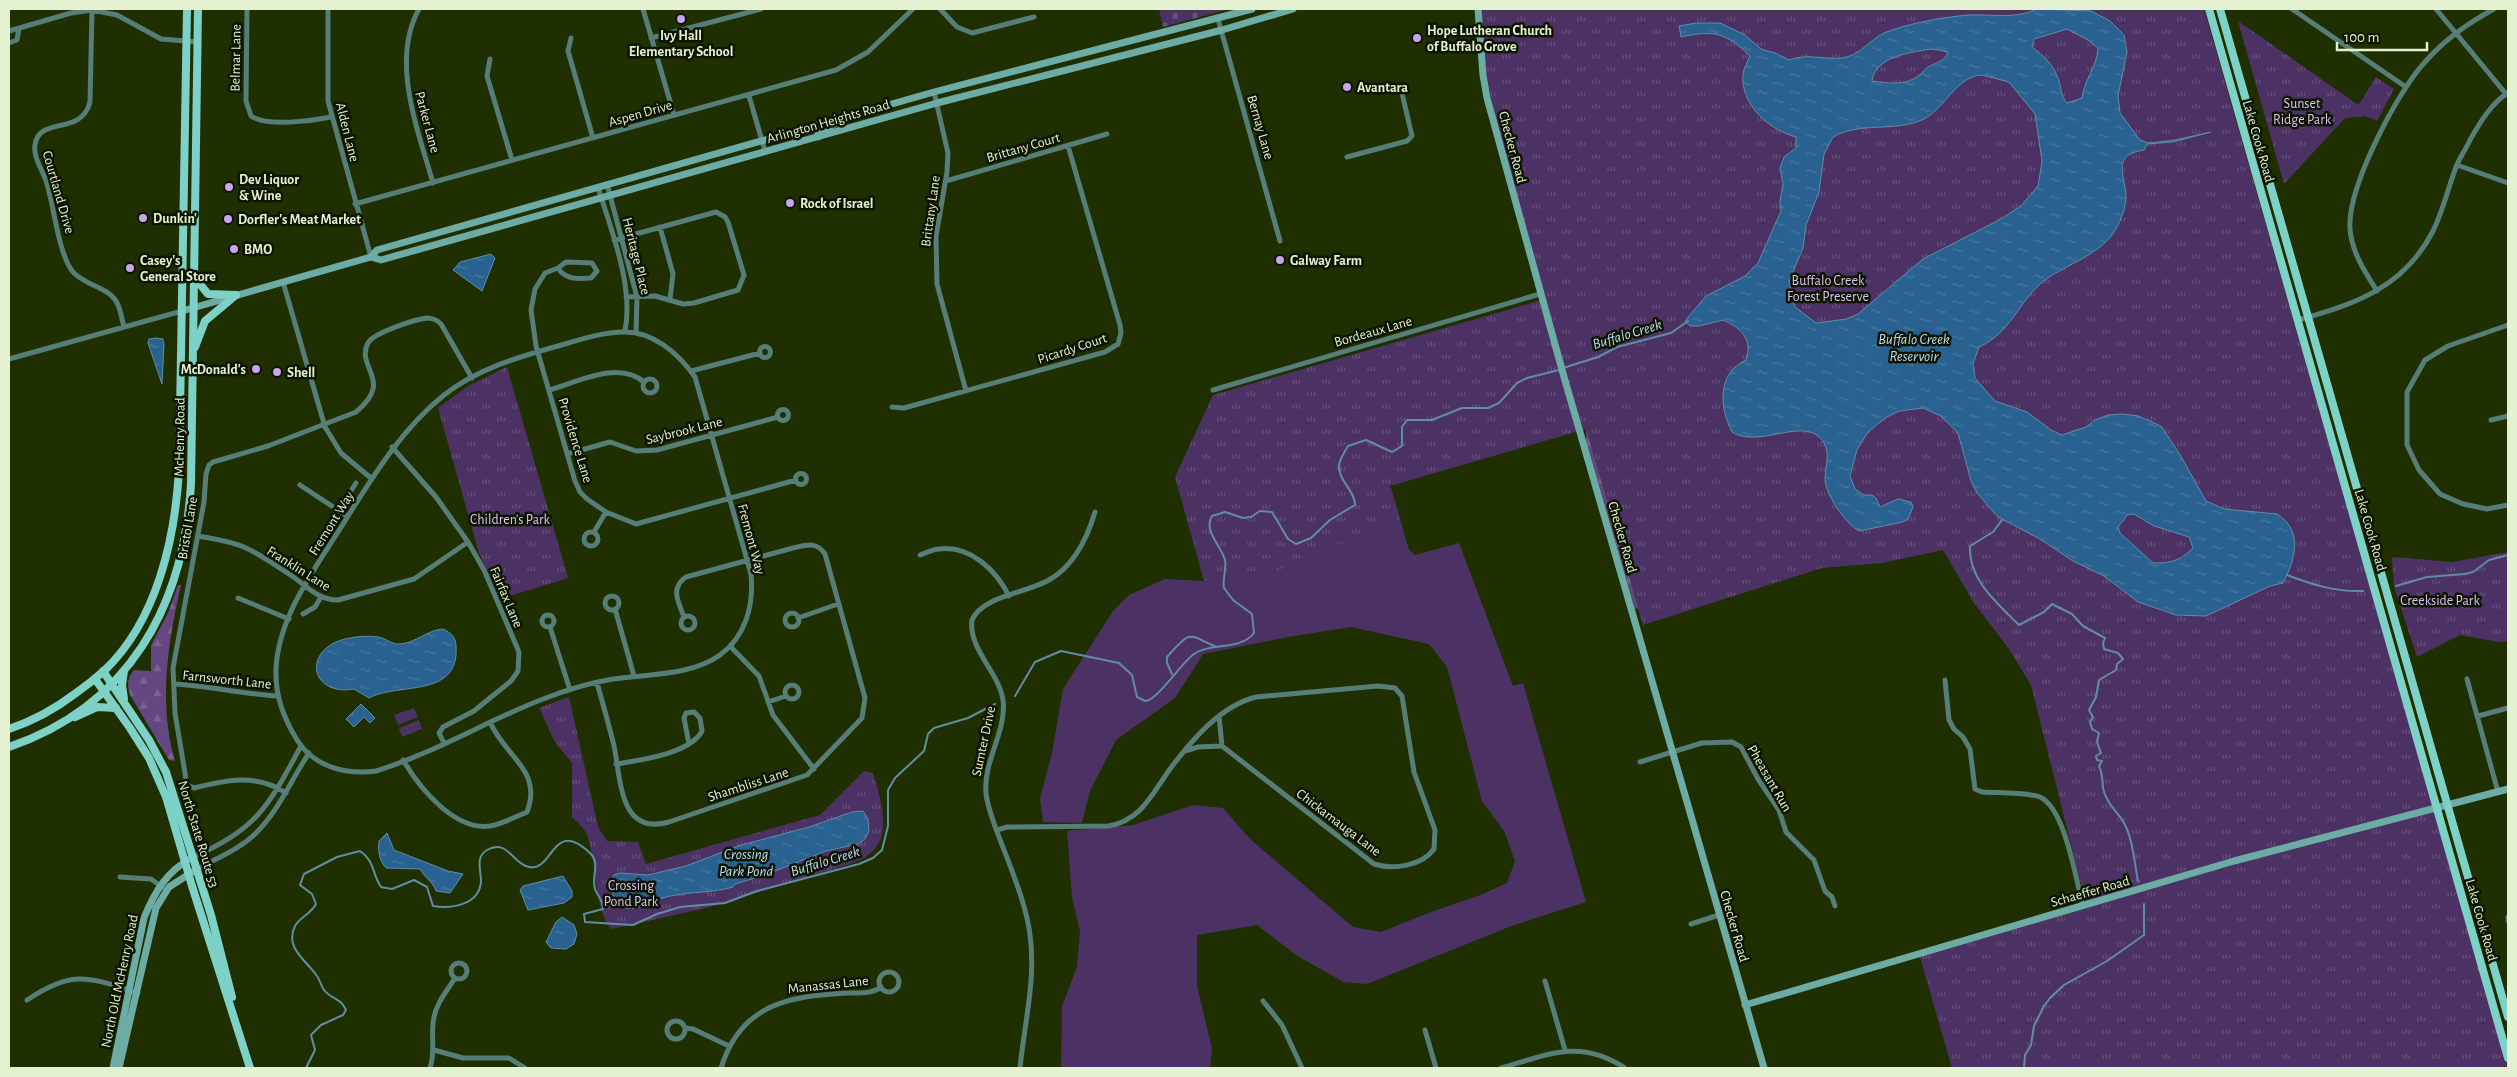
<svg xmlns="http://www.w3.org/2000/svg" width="2517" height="1077" font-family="'Alegreya Sans',sans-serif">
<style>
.grass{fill:#4c3264}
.forest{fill:url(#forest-firs)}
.cemetery{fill:url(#cemetery-stones)}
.park{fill:url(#park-tufts)}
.water{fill:url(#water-ripples);stroke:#618da4;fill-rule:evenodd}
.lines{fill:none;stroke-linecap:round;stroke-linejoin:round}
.stream{stroke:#618da4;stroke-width:2}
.street{stroke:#567d78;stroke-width:5}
.secondary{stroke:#6daca5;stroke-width:7}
.primary{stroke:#7ed1c7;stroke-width:8}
.poi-dot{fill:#c9a5ee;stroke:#0d1500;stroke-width:2}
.labels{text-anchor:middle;stroke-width:5;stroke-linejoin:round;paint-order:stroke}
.poi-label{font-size:14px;font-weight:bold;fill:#e4f2d2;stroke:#0d1500;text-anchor:start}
.street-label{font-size:14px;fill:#e4f2d2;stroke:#0d1500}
.park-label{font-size:14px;fill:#dcc3f7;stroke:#0d1500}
.water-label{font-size:15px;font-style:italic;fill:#bedcf9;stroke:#0d1500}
</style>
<defs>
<pattern id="forest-firs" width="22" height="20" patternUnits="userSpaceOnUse" patternTransform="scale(1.25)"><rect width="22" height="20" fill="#644680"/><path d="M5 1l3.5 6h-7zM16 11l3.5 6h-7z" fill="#7a6191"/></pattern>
<pattern id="cemetery-stones" width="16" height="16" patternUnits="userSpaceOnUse" patternTransform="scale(1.25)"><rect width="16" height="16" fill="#4c3264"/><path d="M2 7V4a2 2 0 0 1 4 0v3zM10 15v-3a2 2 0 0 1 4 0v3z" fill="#665079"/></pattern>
<pattern id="park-tufts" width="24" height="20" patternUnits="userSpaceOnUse" patternTransform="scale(1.25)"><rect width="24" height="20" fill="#4c3264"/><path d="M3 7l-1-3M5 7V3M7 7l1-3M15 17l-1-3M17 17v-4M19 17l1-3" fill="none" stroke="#665079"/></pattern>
<pattern id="water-ripples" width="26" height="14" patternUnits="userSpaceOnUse" patternTransform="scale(1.25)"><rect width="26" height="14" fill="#296291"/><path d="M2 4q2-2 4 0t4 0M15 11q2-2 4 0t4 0" fill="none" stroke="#4879a0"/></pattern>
</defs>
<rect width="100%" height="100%" fill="#202f00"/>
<path class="grass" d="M1391,488L1409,550L1415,555L1459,543L1513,686L1523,683L1586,902L1514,925L1367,984L1344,982L1299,957L1257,925L1197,935V986L1212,1049L1210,1068H1061L1062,1006L1077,967L1080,931L1072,897L1067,831L1133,825L1193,805L1223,808L1250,839L1353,927L1381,932L1431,912L1478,896L1507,883L1515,861L1504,831L1482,801L1447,667L1429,644L1351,627L1288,637L1203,654L1175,698L1116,740L1090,791L1082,823L1043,822L1040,798L1052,753L1063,689L1113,611L1129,595L1165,579L1204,581L1381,490Z
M414,708L418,717L398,725L394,715Z
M419,720L422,729L402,737L399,728Z"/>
<path class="forest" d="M1586,423L1645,606L1635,609L1586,440Z
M178,585H181C168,642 158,703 175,761L169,760L130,695C127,685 127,678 134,670L151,671V645L168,613Z"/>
<path class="cemetery" d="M1159,9H1202L1204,16L1163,27Z"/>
<path class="park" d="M1202,9H1229L1204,16Z
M1481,9H2204L2508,1068H1952L1920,957L2087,908L2031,685L2009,649L1974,603L1943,550L1882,563L1822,568L1643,625L1586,429L1390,486L1400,519C1354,539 1307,555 1263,578L1239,572L1227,579L1204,581L1175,477L1213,395L1545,299L1493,109L1484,64Z
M2238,21L2357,104L2360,103L2376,77L2394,89L2377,121L2365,116L2345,118L2284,184Z
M507,367L568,578L500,599L479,553L438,408L468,386Z
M2508,552V641L2499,642L2460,635L2417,657L2394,587L2392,557L2452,562Z
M569,697L598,827L607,841L638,842L646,864L820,815L864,771L873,773C880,797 894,837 868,855C863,859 856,861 850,864L710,907L612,929C595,915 596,857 587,835C585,829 577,822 572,817V763L555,742L539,708Z"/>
<path class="water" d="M2037,9L2091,11L2110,21L2124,35L2127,52L2118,96L2120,113L2140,140L2149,143L2175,140L2211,132L2173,142L2147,144L2144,150C2111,155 2125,174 2126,196C2126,208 2121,219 2116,229C2102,254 2067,264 2045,280C2018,301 2012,332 1979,347L1973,364L1975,378L1995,401L2027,412L2051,430L2062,435L2086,427L2095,420L2108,415L2123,414L2138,416L2161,426L2179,453L2206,501L2224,509L2277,514C2304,531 2295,560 2283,583L2270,586L2206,616L2176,615L2138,602L2104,576L2073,561L2040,539L1998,517L1977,493L1971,481L1958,433L1941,416L1923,408L1899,411L1885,418L1868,432L1857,450L1850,476L1855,489L1864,495H1872L1876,498L1880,507L1898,499L1911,502L1913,507L1908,519L1903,522L1859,531C1846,524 1824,493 1825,478C1826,462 1832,448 1818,436C1798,420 1757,448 1732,432C1719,407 1717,373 1746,360C1753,339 1741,328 1723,320L1699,326H1690L1685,321L1706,296L1745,276L1758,263L1781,211L1780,201L1783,184L1780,168L1784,157L1796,148V137C1769,130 1740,104 1743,74C1744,68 1748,61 1750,56C1725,32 1714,30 1681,37L1679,26L1696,23H1720L1745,35L1761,49L1775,53L1789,60C1807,53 1824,60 1842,58C1859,56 1870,40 1884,33C1907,24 1934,19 1959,16C1986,12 2011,21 2037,9ZM2067,29L2088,40L2098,48C2097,67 2084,80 2082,98L2067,103C2060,95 2062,90 2059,81C2054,65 2045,57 2032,47L2034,39ZM1932,49L1948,52C1945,61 1938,62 1930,66C1925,68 1923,73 1918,76C1905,86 1888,83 1872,81C1875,56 1912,52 1932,49ZM1982,75L2009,82L2035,114L2042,161L2038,186L2021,206L2001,219L1923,259L1858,314L1847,319L1816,323L1795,307L1789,281L1803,248L1806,225L1819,192L1824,154L1833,137C1861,121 1894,133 1924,119C1945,108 1957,76 1982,75ZM2134,514L2154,526L2189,537L2193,548C2180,561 2171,563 2153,563L2120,533L2118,527L2127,515Z
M491,254L495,258L482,291L453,270L460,262Z
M156,338L163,339L164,344L162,384L148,343L149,339Z
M443,629C451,633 456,637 456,646C460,699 398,682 369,698L354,689C315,696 302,658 336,642C347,637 367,635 378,637C386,638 392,645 400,644C416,643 427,630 443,629Z
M361,704L375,718L370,723L364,717L354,727L346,719Z
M863,811L868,819L869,831L865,839L858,844L826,851L762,876L735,884L733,887C708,894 683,891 659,899C646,903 631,914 618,905C613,896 608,885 614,875L620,873L648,875L686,866L738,846L809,827L852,812Z
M387,833L394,850L448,871L463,874L450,893L436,891C433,882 425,878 420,869L386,868C379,860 378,852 379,841Z
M563,876L572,891V897L564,903L528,910L520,890L523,886Z
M562,917L574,925L577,934L574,944L566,949L551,948L546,942L556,922Z"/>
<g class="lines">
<path class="stream" d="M1563,368L1598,357L1617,347L1671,333L1688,321
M2002,520L1993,532L1970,546C1968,579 1997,603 2019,625L2044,612L2052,604L2072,614L2083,626L2105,638L2103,643L2104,649L2118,653L2123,659L2117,664L2116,670L2099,680L2096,697L2089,710L2093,717L2090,722L2092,729L2099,733L2097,742L2101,753L2096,756L2097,760L2102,761L2099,766C2104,776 2101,783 2104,792C2108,804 2114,809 2121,818C2133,835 2134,861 2138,881
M2287,575C2313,585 2336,592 2363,591
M2396,586L2427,577L2465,574L2473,572L2489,560L2508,555
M1172,674L1167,663V657C1193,628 1187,635 1217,647
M1015,696L1035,662L1061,651L1119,663L1132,675L1137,697L1145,701C1157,701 1181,663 1194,654C1211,642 1240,651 1254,633L1252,614L1233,600L1224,588C1222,579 1227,569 1225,560C1221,545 1203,531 1212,516L1225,512L1243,518L1251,517L1260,511L1272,512L1288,539L1296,544L1311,538L1330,520L1355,505C1355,490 1338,481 1339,465C1340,459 1345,451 1348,446L1366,440L1392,452L1402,446V427L1407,420H1432L1462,408H1488L1499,403L1517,383L1527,378L1559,370
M306,1068L315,1050L311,1035L321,1025L343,1015L346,1010C341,998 331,999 324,990C321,986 320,980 317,976C307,961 284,948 295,926C300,917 311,914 316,904L312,894L300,885L304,874L337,857L360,851C375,861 372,874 381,887L392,889L414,880L427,887L433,906C451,909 480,905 481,881C481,870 475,857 487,850C507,838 513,864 529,867C554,872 552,817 590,853C601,864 591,875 595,889C598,897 603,900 603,909L584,914L585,922L633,925L657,914L680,907L725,903L757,891L859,864L873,858L882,850L888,826V790L895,778L924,751L928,734L934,728L968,718L995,704
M2024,1068L2025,1055L2031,1045L2034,1026L2044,1006L2050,998L2064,985L2107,961L2144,935V904"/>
<path class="street" d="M247,9L246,101L251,116C267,127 312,121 331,117
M328,9V101L371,257
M419,9C390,61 418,130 433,183
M643,9L674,115
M940,9L957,27L972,33L1034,17
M2292,9L2406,87
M2436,9L2506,94
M92,10L90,102C81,137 39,115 35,145C33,157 42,169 46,181C54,204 58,254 73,272C85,286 111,287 118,305C121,312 122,320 124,327
M1218,19L1280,241
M9,31L71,13L92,10L117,15L161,39L198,42
M571,38L568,51L593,138
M651,38L761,9
M9,43L17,40L19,28
M490,59L487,76L512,160
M934,92L948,153L947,172L936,236L937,284L966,391
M749,96L765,151
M1347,157L1407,141L1412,136L1401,89
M2457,165L2508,183
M946,181L1107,134
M607,184L637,297L636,333
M598,187C611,230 634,286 625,331
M355,204L836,70L868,52L913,9
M660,227L673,274L670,299
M614,240L716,212L725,217L728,222L744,275L738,290L694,303L683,304L655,296L626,297
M558,268C565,280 579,279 591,278L597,271L592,263L566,262L558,268L545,273L535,289L531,310L536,346L575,481L580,492L587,499L606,512L636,524L796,480
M283,282L325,427L341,453L372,479
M2377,291C2365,272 2352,253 2350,229C2347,188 2397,92 2425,62C2445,39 2468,23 2494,9
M2298,320C2355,304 2404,288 2433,231C2443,211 2448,188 2456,167C2460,157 2466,149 2470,140C2479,124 2492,102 2508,93
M2508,325L2448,346L2425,360L2407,392V445L2419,470L2440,494L2463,504L2487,509L2508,505
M621,332C652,330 678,353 695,377L751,574C754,605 746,636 720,655C691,676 647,674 613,679C528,693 457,746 376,771C346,775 314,767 297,740C283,717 275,695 276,668C279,617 312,573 338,532C369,483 398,432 444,395C477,369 518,357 558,346C579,340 599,333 621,332Z
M759.5 352a5.5 5.5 0 1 1 11 0a5.5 5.5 0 1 1-11 0Z
M9,359L182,311
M691,371L760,353
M643 386a7 7 0 1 1 14 0a7 7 0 1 1-14 0Z
M549,390C578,382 618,360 644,382
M1213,390L1540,294
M892,407L904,408L1105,352L1118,344L1121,333L1120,325L1068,146
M777.5 415a5.5 5.5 0 1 1 11 0a5.5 5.5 0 1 1-11 0Z
M2491,420L2508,416
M392,447L436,497L468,542L484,570L519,652L518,671L511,681L474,711L443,727L439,733L444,743
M567,454L610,442L636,451L657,450L778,417
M795.5 479a5.5 5.5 0 1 1 11 0a5.5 5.5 0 1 1-11 0Z
M300,485L347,516
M338,511L356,483
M584 539a7 7 0 1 1 14 0a7 7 0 1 1-14 0Z
M594,532L606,512
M198,536C214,539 231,541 246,548C261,555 275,565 289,574C306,585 317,600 338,600L414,579L468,542
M920,555C926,553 933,549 939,549C970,545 996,570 1009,596
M605 603a7 7 0 1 1 14 0a7 7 0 1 1-14 0Z
M238,598L289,619
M615,609L634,676
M785 620a7 7 0 1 1 14 0a7 7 0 1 1-14 0Z
M303,614L315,607L321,597
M542 621a6 6 0 1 1 12 0a6 6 0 1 1-12 0Z
M681 623a7 7 0 1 1 14 0a7 7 0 1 1-14 0Z
M798,618L838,604
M550,627L570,690
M730,646L759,676L773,715L814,769
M2467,679L2498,792
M1945,680L1949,720L1954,729L1963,737L1970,749L1975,789L1982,792C1998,793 2026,792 2040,797C2065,808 2076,880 2083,906
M597,683C603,704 609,725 614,746C621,779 619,836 669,822L807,775L862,718L865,698L825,554C816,541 806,545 793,548L686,577C670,588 678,601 684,617
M174,684C209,686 243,694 278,696
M785 692a7 7 0 1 1 14 0a7 7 0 1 1-14 0Z
M768,702L786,696
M1219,716L1222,746
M2478,716L2508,708
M403,760C419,787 454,831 490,826C502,824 515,817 527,812C543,770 505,757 490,722
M1640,762L1702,743L1732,742L1741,747L1758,779L1779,810L1786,832L1814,860L1825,891L1832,897L1835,906
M616,764C640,760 690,754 702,731L700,718L694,712L686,713L684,718L689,744
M286,793C256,773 226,780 194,788L187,785L175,713L173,668L204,502L206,474L209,465L213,462L268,446L356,412C395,380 355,368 368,343C373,333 416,319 427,318C433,318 437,320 441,324L472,378
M997,830L1007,827L1108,826C1141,821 1152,794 1170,769C1191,741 1220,706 1256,697L1378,686L1395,688L1402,696L1414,772L1435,830L1434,849C1422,866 1393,870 1374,864L1222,746L1198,747L1185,751
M193,857C257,830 269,805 301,746
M197,869C217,858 240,849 256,833C279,810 291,780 309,753
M120,877L151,879L162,887
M2508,917V921
M1691,924L1719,915
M451 971a8 8 0 1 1 16 0a8 8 0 1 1-16 0Z
M879 982a10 10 0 1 1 20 0a10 10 0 1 1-20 0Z
M1545,981L1565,1050
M27,1000C73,969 88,977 138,993
M1263,1001L1282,1025L1302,1068
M667 1030a9 9 0 1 1 18 0a9 9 0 1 1-18 0Z
M685,1028L693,1029L729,1046
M1425,1030L1436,1068
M434,1050L463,1058H509L525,1068
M430,1068C436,1051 430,1035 434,1017C437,1002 447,991 455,978
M721,1068C741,1004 788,996 848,993C858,993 873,994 881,987
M1020,1068C1025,1017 1039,970 1027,918C1020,887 1007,859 996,829C992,817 987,805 986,793C983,761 1007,731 1003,700C999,672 968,649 972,620C982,596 1027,593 1049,580C1074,566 1087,539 1095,512
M1501,1068C1548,1055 1579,1038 1625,1068"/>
<path class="secondary" d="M1478,9L1483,75L1487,98L1564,377L1764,1068
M818,137V133L838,122
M371,257L377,250L934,92L1252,9
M182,311L371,257L381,260L937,103L1222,30L1293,9
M1745,1005L2234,861L2508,789
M113,1068L144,918C155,891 167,871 193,857
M119,1068L156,908L169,887L197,869"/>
<path class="primary" d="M2209,9L2508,1058
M2220,9L2508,1017
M195,278L208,294L236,295
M195,347L205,321L236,295
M103,671L149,740L166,772L211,915L232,997
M124,671L122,685L124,699
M95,679L130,728L149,758L166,797L192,886L250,1068
M75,717L97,707L116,708
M9,729C33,721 55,709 76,693C86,686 96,678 105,670C157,620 175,539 179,470L187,9
M9,747C129,706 184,606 191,484L198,9"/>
</g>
<g class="poi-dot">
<circle cx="681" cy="19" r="5"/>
<circle cx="1417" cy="38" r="5"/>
<circle cx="1347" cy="87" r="5"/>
<circle cx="229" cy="187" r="5"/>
<circle cx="790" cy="203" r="5"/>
<circle cx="143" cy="218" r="5"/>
<circle cx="228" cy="219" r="5"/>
<circle cx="234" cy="249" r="5"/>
<circle cx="1280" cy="260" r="5"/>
<circle cx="130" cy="268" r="5"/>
<circle cx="256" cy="369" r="5"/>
<circle cx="277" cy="372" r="5"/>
</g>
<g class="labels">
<g class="poi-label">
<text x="1427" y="35">Hope Lutheran Church<tspan x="1427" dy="16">of Buffalo Grove</tspan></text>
<text x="681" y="40" text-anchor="middle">Ivy Hall<tspan x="681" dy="16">Elementary School</tspan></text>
<text x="1357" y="92">Avantara</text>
<text x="239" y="184">Dev Liquor<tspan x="239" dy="16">&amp; Wine</tspan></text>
<text x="800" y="208">Rock of Israel</text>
<text x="153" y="223">Dunkin'</text>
<text x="238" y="224">Dorfler's Meat Market</text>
<text x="244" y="254">BMO</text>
<text x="140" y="265">Casey's<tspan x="140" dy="16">General Store</tspan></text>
<text x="1290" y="265">Galway Farm</text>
<text x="246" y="374" text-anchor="end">McDonald's</text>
<text x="287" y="377">Shell</text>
</g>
<g class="street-label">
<text transform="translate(235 58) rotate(-89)" y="5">Belmar Lane</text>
<text transform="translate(640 113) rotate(-16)" y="5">Aspen Drive</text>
<text transform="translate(828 121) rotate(-16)" y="5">Arlington Heights Road</text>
<text transform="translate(428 122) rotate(75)" y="5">Parker Lane</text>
<text transform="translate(1261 127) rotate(74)" y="5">Bernay Lane</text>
<text transform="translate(348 132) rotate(76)" y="5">Alden Lane</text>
<text transform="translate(2259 141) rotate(74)" y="5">Lake Cook Road</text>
<text transform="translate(1023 147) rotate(-16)" y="5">Brittany Court</text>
<text transform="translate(1513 147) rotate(75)" y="5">Checker Road</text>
<text transform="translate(59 192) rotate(74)" y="5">Courtland Drive</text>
<text transform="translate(930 211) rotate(-82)" y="5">Brittany Lane</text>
<text transform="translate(637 256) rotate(76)" y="5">Heritage Place</text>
<text transform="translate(1373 331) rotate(-16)" y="5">Bordeaux Lane</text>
<text transform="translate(1072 348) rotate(-18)" y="5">Picardy Court</text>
<text transform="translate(684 430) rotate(-14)" y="5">Saybrook Lane</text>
<text transform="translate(179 437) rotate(-89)" y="5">McHenry Road</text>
<text transform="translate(576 440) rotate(73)" y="5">Providence Lane</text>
<text transform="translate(331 523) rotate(-58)" y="5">Fremont Way</text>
<text transform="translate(187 528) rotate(-80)" y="5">Bristol Lane</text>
<text transform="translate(2371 530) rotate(74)" y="5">Lake Cook Road</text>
<text transform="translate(1623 537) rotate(74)" y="5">Checker Road</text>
<text transform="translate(752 539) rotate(75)" y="5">Fremont Way</text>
<text transform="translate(299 568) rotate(32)" y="5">Franklin Lane</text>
<text transform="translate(507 597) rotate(67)" y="5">Fairfax Lane</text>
<text transform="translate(227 679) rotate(6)" y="5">Farnsworth Lane</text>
<text transform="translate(983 741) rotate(-78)" y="5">Sumter Drive</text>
<text transform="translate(1770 778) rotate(60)" y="5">Pheasant Run</text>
<text transform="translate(748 784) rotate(-18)" y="5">Shambliss Lane</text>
<text transform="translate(1339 822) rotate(37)" y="5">Chickamauga Lane</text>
<text transform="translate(199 834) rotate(73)" y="5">North State Route 53</text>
<text transform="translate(2090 891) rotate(-16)" y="5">Schaeffer Road</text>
<text transform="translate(2482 920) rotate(74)" y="5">Lake Cook Road</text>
<text transform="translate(1735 926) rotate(74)" y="5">Checker Road</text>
<text transform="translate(119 981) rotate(-78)" y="5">North Old McHenry Road</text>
<text transform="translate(828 984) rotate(-6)" y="5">Manassas Lane</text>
</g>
<g class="park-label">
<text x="2302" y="108">Sunset<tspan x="2302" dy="16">Ridge Park</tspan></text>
<text x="1828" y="285">Buffalo Creek<tspan x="1828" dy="16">Forest Preserve</tspan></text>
<text x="510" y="524">Children's Park</text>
<text x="2440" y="605">Creekside Park</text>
<text x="631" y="890">Crossing<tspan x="631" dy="16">Pond Park</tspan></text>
</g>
<g class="water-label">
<text transform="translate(1627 334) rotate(-17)" y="5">Buffalo Creek</text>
<text x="1914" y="344">Buffalo Creek<tspan x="1914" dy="17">Reservoir</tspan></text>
<text x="746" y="859">Crossing<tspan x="746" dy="17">Park Pond</tspan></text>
<text transform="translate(825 861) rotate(-17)" y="5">Buffalo Creek</text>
</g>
</g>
<rect width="2517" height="1077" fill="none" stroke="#e4f2d2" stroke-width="20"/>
<path d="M2337 42v8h90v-8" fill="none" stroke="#e4f2d2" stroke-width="2.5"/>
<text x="2344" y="42" font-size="15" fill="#e4f2d2" stroke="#0d1500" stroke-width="4" paint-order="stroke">100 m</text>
</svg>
